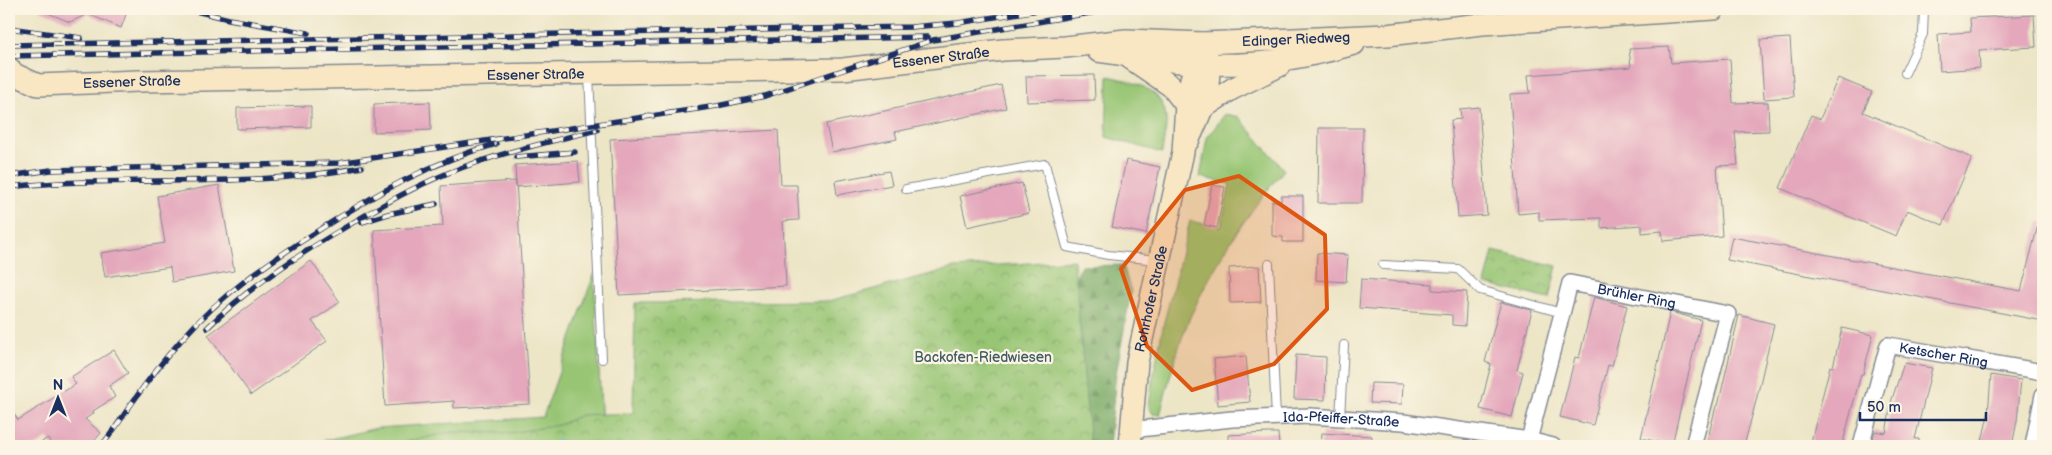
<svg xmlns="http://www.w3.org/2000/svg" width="2052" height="455" font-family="'Balsamiq Sans',sans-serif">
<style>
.grass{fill:#97c573;stroke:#597a68}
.forest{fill:url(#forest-firs);stroke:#4a6c62}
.park{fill:url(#park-crowns);stroke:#597a68}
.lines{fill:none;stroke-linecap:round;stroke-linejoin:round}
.stream{stroke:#6abce6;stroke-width:5}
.building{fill:#e4a7bc}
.lane-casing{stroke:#848a92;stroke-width:10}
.street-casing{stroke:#848a92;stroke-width:18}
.secondary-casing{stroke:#848a92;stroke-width:24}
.lane{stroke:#fff;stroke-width:8}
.street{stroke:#fff;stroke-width:15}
.secondary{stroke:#f9e7c3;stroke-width:21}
.rail-casing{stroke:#1b2f5e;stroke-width:5.5}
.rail{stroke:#fcf5e5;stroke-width:4;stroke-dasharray:11;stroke-linecap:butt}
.marked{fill:#de5710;fill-opacity:0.2;stroke:#de5710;stroke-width:4;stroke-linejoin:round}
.labels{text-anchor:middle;stroke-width:4.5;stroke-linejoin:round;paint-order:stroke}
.street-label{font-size:14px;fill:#1b2f5e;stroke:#fcf5e5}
.park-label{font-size:14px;fill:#405c64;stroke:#fcf5e5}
</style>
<defs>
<pattern id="forest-firs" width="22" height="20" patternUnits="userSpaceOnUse" patternTransform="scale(1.25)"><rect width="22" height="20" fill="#79aa65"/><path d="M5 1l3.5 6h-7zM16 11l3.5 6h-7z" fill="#628b56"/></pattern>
<pattern id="park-crowns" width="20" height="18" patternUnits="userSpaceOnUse" patternTransform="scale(1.25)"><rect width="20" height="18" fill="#97c573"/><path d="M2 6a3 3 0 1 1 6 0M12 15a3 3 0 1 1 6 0" fill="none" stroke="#7aa062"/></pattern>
</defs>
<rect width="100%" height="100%" fill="#fcf5e5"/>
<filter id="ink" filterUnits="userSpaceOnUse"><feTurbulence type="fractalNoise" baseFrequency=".02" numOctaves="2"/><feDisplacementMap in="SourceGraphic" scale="10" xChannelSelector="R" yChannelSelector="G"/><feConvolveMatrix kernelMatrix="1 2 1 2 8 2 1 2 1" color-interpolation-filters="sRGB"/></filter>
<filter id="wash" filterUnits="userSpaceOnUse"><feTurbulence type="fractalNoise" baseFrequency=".0096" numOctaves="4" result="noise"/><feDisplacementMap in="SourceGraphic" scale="20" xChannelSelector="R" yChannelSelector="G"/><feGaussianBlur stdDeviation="1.12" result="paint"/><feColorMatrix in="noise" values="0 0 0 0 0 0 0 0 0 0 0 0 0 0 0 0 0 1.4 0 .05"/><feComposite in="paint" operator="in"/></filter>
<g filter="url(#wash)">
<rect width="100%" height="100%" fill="#ece5c6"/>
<path class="grass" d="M1108,76C1131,81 1164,88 1166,118C1167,129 1163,142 1162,153L1106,137Z
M1225,114L1239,117L1284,170C1246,214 1215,263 1191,315C1177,347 1169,381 1160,415L1153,414L1149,407L1152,382L1164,322L1190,221L1221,227L1230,184L1200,177L1207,138Z
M594,274L603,446H300L377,428L543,417Z"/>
<path class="forest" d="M1123,265L1131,291L1116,373L1109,446H1054L1073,288L1080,266Z"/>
<path class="park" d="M1493,251L1557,266L1549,299L1485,284Z
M1074,260L1090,446H386L452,432L510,433L559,425L581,415L633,413L635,303L828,301L954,268Z"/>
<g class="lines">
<path class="stream" d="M558,442V446"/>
</g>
<g id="blocks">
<path class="building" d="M38,9H128L121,28L88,14L70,22Z
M2034,15L2036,47L1979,50L1980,68L1940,71L1938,34L1971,32L1970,18Z
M1790,38L1794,97L1764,99L1760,40Z
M1669,47L1671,63L1730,59L1733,103L1768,102L1769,131L1735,132L1738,165L1717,166L1722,236L1663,241L1662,231L1642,233V225L1601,228V218L1539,220V212L1518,214L1510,94L1530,93L1528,75L1631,67L1629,49Z
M1094,75L1095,100L1027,102L1026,76Z
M1838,78L1872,92L1863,112L1972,158L1943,225L1907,210L1896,236L1780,188L1811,115L1820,119Z
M1001,85L1006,108L895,132L897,139L832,152L826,124Z
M430,102L431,130L374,132V104Z
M311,106V127L237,129V108Z
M1479,107L1487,215L1458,217L1451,120L1461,119L1460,109Z
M1319,128H1363L1362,203H1318Z
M778,130L781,185H797L799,220L783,221L786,286L619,295L610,139Z
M1126,160L1160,167L1146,234L1112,227Z
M578,161L580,182L516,187L515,165Z
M889,171L892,185L837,195L835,181Z
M516,181L530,404L454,408V401L385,406L374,230L443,226L441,186Z
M1022,183L1029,213L967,227L960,196Z
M219,185L234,271L172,282L170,267L105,277L101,253L165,243L157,196Z
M1212,185L1225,187L1217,228L1204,225Z
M1281,196H1303V242H1283V237L1272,236V201H1281Z
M2039,221L2043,222V321L1727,260L1732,237L2021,291Z
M1317,253L1348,255L1346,282L1316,280Z
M311,261L340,302L312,321L327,341L251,395L208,335Z
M1259,266L1261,302L1230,303L1229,268Z
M1361,279L1432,284V290L1467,292L1465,326L1452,325V315L1359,308Z
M1594,297L1627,306L1612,366L1608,365L1593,425L1560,417L1575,357L1579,358Z
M1501,302L1532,310L1517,370L1523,372L1512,417L1480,409L1491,364L1485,362Z
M1670,312L1701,320L1672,445L1641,438Z
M1739,315L1774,324L1756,401L1744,446H1706L1716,406H1718Z
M1842,328L1873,335L1863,374H1861L1842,446H1810L1830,366L1833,367Z
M114,350L128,373L109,386L115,397L93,411L94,413L85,419L101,433L90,446H52L48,438L35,446H9V406L18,420L76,384L71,377Z
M1296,355L1326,357L1325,400L1294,399Z
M1246,356L1250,402L1218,405L1214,359Z
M1904,363L1932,368L1915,439H1919V446H1871L1875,431L1886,433L1892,399Z
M1991,375L2021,380L2017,421L2012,446H1981L1988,415Z
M1371,383L1403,384L1402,404L1370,403Z
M1268,433H1278L1279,446H1228V435Z
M1322,433L1372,436L1371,446H1321Z"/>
</g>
</g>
<g filter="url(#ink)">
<use href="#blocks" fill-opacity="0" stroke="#848a92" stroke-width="1"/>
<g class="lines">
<g class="lane-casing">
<path id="lane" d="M1905,73L1923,34L1924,9
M589,75L602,359
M906,189L1045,164L1067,247L1108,255L1157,260
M1269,264L1276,418
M1383,265L1458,269L1480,290L1562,313
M1340,418L1344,345"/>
</g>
<g class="street-casing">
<g id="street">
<path id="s1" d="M1130,430L1232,419L1310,416L1403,422L1529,440L1553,446"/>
<path id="s2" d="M1529,440L1570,283L1728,314L1693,446"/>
<path id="s3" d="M1861,446L1888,345L2043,372"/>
<path d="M2033,446L2043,395"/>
</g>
</g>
<g class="secondary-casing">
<g id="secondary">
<path d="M1098,51C1134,56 1171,63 1207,64C1257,66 1307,58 1354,44"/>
<path d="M1130,58L1171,86L1186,105"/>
<path id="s4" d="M9,68L14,74L38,85L138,81L843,69L1003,50L1065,47L1126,40L1203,43L1387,35L1482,24L1714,9"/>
<path d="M1203,108L1232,89L1279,66"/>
<path d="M1188,141C1202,111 1215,84 1206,51"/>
<path id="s5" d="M1130,446L1137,362L1183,152L1186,105L1191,79L1203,43"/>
</g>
</g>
<use href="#lane" class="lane"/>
<use href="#street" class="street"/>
<use href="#secondary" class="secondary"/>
<g class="rail-casing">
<path id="rail" d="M187,9L229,19L308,33
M9,28L81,38
M9,45L911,27L958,23L1044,9
M9,56L928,37
M516,157L575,152
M9,176L51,170L339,163L717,106L765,96L933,40L1113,9
M9,187C125,174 246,190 362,167
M362,222L388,214L436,204
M207,328C248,288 295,257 344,228C378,207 411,188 448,173C496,154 547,142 597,130
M101,446C113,433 122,417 132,403C148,380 165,358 183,338C221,295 266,264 313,234C370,197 430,162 496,144"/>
</g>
<use href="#rail" class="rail"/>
</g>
</g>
<path class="marked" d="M1239,176L1325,235L1327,309L1274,364L1192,390L1147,346L1121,269L1185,190Z"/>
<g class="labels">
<g class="street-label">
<text dy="5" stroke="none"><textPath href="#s4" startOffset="1294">Edinger Riedweg</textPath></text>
<text dy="5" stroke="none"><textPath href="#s4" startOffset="938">Essener Straße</textPath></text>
<text dy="5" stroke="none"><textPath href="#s4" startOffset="532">Essener Straße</textPath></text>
<text dy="5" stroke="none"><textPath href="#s4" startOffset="128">Essener Straße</textPath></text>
<text dy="5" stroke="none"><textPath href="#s2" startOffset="230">Brühler Ring</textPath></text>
<text dy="5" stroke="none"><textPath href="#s5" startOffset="149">Rohrhofer Straße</textPath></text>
<text dy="5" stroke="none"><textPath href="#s3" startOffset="161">Ketscher Ring</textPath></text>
<text dy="5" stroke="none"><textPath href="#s1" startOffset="212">Ida-Pfeiffer-Straße</textPath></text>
</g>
<g class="park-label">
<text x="983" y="362">Backofen-Riedwiesen</text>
</g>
</g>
<rect width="2052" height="455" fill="none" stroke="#fcf5e5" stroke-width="30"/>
<g transform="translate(58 398)" stroke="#fcf5e5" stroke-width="4" paint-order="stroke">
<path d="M0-4L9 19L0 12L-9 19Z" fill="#1b2f5e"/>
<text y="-8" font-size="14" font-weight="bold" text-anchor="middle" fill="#1b2f5e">N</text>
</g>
<path d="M1860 412v8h126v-8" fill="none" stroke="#1b2f5e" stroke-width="2.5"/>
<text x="1867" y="412" font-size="15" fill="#1b2f5e" stroke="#fcf5e5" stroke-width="4" paint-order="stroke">50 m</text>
</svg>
